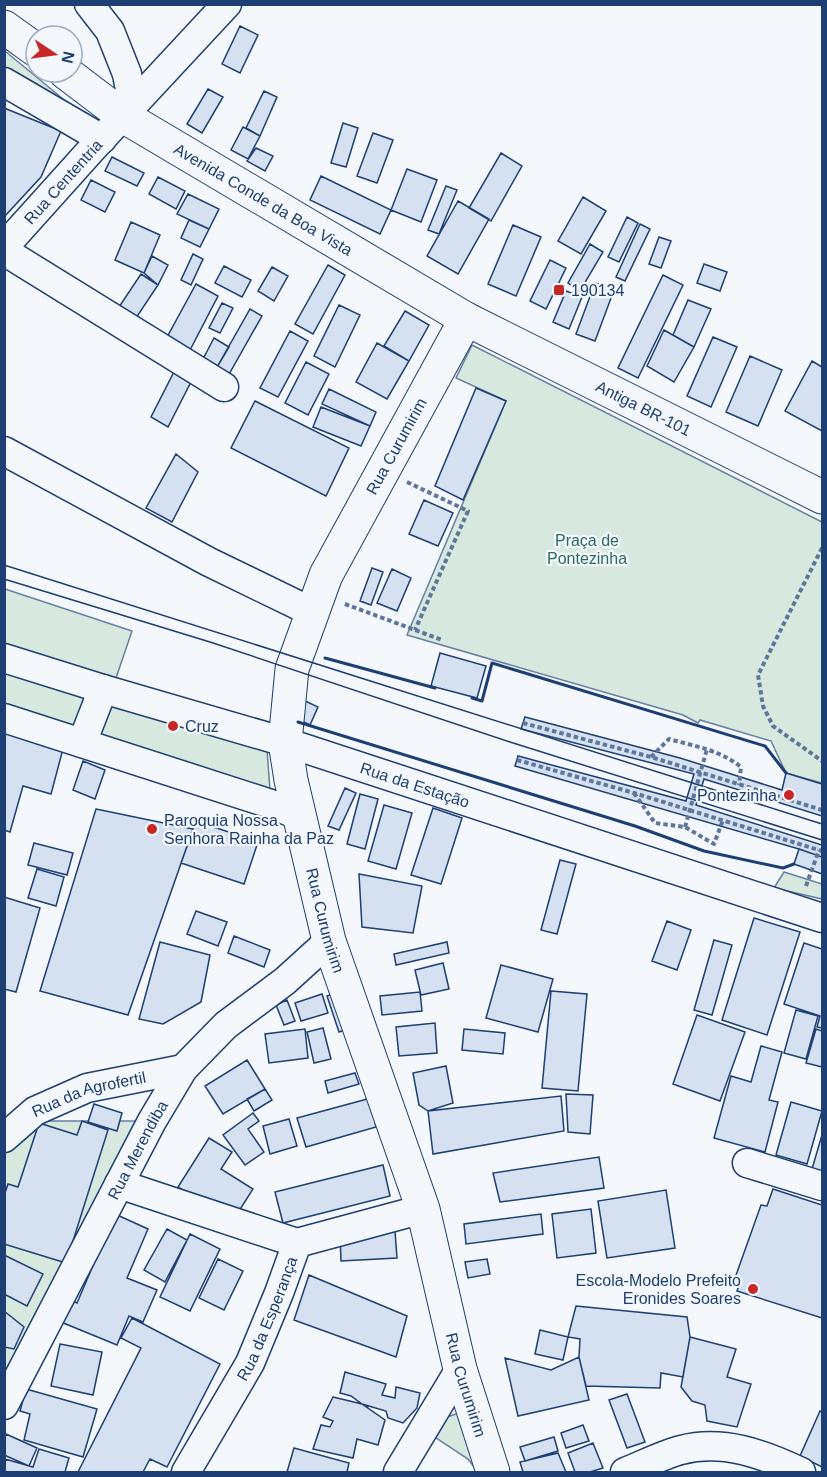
<svg xmlns="http://www.w3.org/2000/svg" width="827" height="1477" font-family="Helvetica,sans-serif">
<style>
.green{fill:#d7e8df;stroke:#687fa3;stroke-width:1.5}
.building{fill:#d5e0f0;stroke:#1d3f73;stroke-width:1.5}
.lines{fill:none;stroke-linecap:round;stroke-linejoin:round}
.minor-casing{stroke:#1d3f73;stroke-width:31}
.major-casing{stroke:#1d3f73;stroke-width:35}
.path{stroke:#5e769c;stroke-width:4;stroke-dasharray:4.5 3;stroke-linecap:butt}
.minor{stroke:#f4f7fb;stroke-width:28}
.major{stroke:#f4f7fb;stroke-width:33}
.tram{stroke:#1d3f73;stroke-width:1.5}
.path-bridge{stroke:#5e769c;stroke-width:4;stroke-dasharray:4.5 3;stroke-linecap:butt}
.wall{stroke:#1d3f73;stroke-width:3}
.poi-dot{fill:#c62828;stroke:#f4f7fb;stroke-width:2}
.labels{text-anchor:middle;stroke-width:4.5;stroke-linejoin:round;paint-order:stroke}
.street-label{font-size:16px;fill:#1d3f73;stroke:#f4f7fb}
.poi-label{font-size:16px;fill:#1d3f73;stroke:#f4f7fb;text-anchor:start}
.park-label{font-size:16px;fill:#2c6c60;stroke:#f4f7fb}
</style>
<rect width="100%" height="100%" fill="#f4f7fb"/>
<path class="green" d="M5,51L80,113L74,118L5,67Z
M472,345L822,522V783L786,773L771,741L700,720L698,723L683,715L407,635L506,401L456,378Z
M5,589L132,631L116,678L5,650Z
M5,666L267,749L271,804L5,713Z
M784,872L822,884V899L774,888Z
M5,1121H152L5,1393Z
M456,1414H463L477,1471L468,1459L430,1434L447,1417Z"/>
<path class="building" d="M240,26L258,35L240,73L222,64Z
M208,89L223,97L202,133L187,124Z
M264,91L277,97L260,136L246,128Z
M4,108L61,131L41,177L4,217Z
M343,123L358,128L346,167L331,163Z
M243,127L260,136L248,159L231,150Z
M373,133L393,140L377,183L357,176Z
M256,148L273,156L265,171L247,161Z
M501,153L522,166L491,221L469,208Z
M112,157L144,173L137,186L105,171Z
M407,169L437,180L421,222L391,210Z
M321,176L391,210L380,234L310,200Z
M158,177L185,191L176,209L149,194Z
M91,180L115,192L105,212L81,200Z
M446,186L457,190L439,234L428,230Z
M188,194L219,209L209,229L177,214Z
M583,197L606,211L581,254L558,241Z
M458,201L489,219L458,274L427,256Z
M627,217L638,223L619,262L608,257Z
M189,220L209,229L200,247L181,238Z
M131,222L160,235L144,273L115,260Z
M640,224L650,229L625,281L616,277Z
M513,225L541,237L516,296L488,284Z
M659,237L671,241L661,268L649,264Z
M590,244L603,252L580,291L568,283Z
M193,254L203,259L191,285L181,280Z
M152,256L168,265L158,285L144,273Z
M550,260L566,268L546,309L530,301Z
M704,264L727,272L720,291L697,283Z
M328,265L345,275L313,334L295,324Z
M224,266L251,280L242,297L215,283Z
M272,267L288,276L274,301L258,291Z
M141,274L158,285L134,321L117,310Z
M663,275L683,285L638,378L618,368Z
M595,283L614,290L595,341L576,334Z
M196,284L218,296L189,352L166,339Z
M566,291L582,297L569,329L553,322Z
M688,300L711,309L694,347L673,335Z
M222,303L233,308L220,333L209,328Z
M339,305L360,315L335,367L314,356Z
M250,309L262,316L228,376L216,369Z
M405,311L429,325L409,361L384,346Z
M664,330L694,347L674,382L647,366Z
M290,331L308,341L278,397L260,388Z
M713,337L737,347L711,407L687,396Z
M214,338L229,347L216,369L202,361Z
M377,343L409,361L387,399L356,382Z
M750,356L782,370L758,426L726,412Z
M812,361L822,367V431L785,411Z
M306,362L329,374L308,415L285,403Z
M177,366L195,374L168,427L151,417Z
M476,388L506,401L463,500L435,486Z
M329,389L376,412L370,426L322,404Z
M255,401L349,448L326,496L231,448Z
M321,407L370,426L361,446L313,427Z
M176,454L198,472L172,522L146,508Z
M424,500L453,513L438,546L409,534Z
M372,568L383,572L371,605L360,601Z
M392,569L411,578L397,611L377,603Z
M440,653L486,666L477,698L431,686Z
M299,698L318,707L310,725L291,716Z
M525,717L680,758L782,790L786,773L822,784V816L704,779L696,805L822,845V874L794,864L799,849L515,766L518,756L686,801L694,774L521,729Z
M4,732L63,749L51,794L23,786L10,832L4,830Z
M83,761L105,770L95,799L73,790Z
M345,788L356,793L339,830L328,826Z
M360,794L378,799L365,849L347,844Z
M384,805L412,813L396,869L368,861Z
M433,808L462,818L441,884L411,875Z
M96,809L193,829L128,1015L40,991Z
M196,821L258,842L244,884L181,863Z
M34,843L73,853L67,875L28,865Z
M799,849L822,857V874L794,864Z
M560,860L576,864L557,934L541,930Z
M37,869L64,877L56,906L28,898Z
M359,874L422,886L413,933L362,927Z
M4,897L40,908L16,992L4,989Z
M196,911L227,922L218,946L187,934Z
M754,918L800,932L767,1035L722,1020Z
M667,921L691,930L677,970L652,961Z
M234,936L270,950L264,967L228,953Z
M714,940L732,945L712,1015L694,1010Z
M160,942L210,955L201,1002L163,1024L139,1019Z
M447,942L449,953L396,965L394,954Z
M804,943L822,949V1028L817,1027L820,1016L784,1004Z
M443,963L449,989L421,995L415,970Z
M501,965L553,979L538,1032L486,1018Z
M551,991L587,994L578,1091L542,1088Z
M338,992L351,1028L339,1032L327,996Z
M420,992L422,1011L382,1015L380,996Z
M322,994L328,1013L301,1021L295,1003Z
M287,1000L295,1021L284,1025L276,1005Z
M796,1010L818,1016L806,1059L784,1053Z
M697,1015L745,1032L720,1101L673,1084Z
M435,1023L437,1053L399,1056L396,1027Z
M323,1028L331,1059L314,1063L307,1032Z
M305,1029L308,1058L269,1063L265,1034Z
M464,1029L505,1033L503,1054L462,1050Z
M816,1029L822,1031V1067L806,1063Z
M761,1046L782,1052L769,1100L778,1102L765,1152L714,1138L731,1076L751,1082Z
M247,1060L265,1089L223,1114L205,1086Z
M446,1066L453,1103L428,1111L419,1105L413,1073Z
M355,1073L359,1084L328,1093L325,1081Z
M265,1089L272,1100L254,1111L247,1099Z
M566,1094L593,1095L590,1134L568,1132Z
M561,1096L564,1131L433,1154L428,1111Z
M371,1098L376,1127L306,1147L297,1118Z
M791,1102L822,1111L807,1164L776,1155Z
M94,1104L122,1113L117,1131L88,1122Z
M253,1113L259,1121L248,1129L264,1152L245,1165L223,1135Z
M289,1119L297,1146L270,1154L263,1126Z
M82,1121L108,1130L66,1263L4,1244V1196L8,1184L18,1187L39,1123L77,1135Z
M822,1135V1172L812,1169Z
M209,1138L232,1152L221,1169L253,1189L232,1222L178,1187Z
M599,1157L604,1188L500,1202L493,1173Z
M383,1165L390,1196L283,1223L275,1192Z
M773,1189L822,1205V1318L737,1291L741,1280L735,1278L761,1205L767,1206Z
M666,1190L675,1248L607,1258L598,1201Z
M591,1209L596,1253L557,1258L552,1214Z
M115,1214L148,1229L127,1278L157,1290L143,1322L129,1316L117,1345L61,1322L70,1300L77,1303Z
M541,1214L543,1234L466,1244L464,1224Z
M167,1229L187,1240L165,1282L144,1270Z
M395,1231L397,1258L341,1261L340,1234Z
M190,1234L220,1249L190,1311L160,1297Z
M4,1255L43,1274L27,1306L4,1294Z
M218,1259L243,1271L224,1310L199,1298Z
M487,1259L490,1274L468,1278L465,1262Z
M309,1275L407,1316L396,1357L294,1320Z
M576,1306L687,1317L690,1337L683,1377L661,1373L660,1388L586,1386L579,1357L580,1339L568,1337Z
M4,1311L24,1327L14,1349L4,1347Z
M132,1318L220,1364L167,1467L150,1459L143,1472H78L141,1348L121,1338Z
M540,1330L568,1337L563,1360L535,1354Z
M690,1337L736,1349L727,1377L751,1384L737,1427L707,1421L705,1405L692,1401L681,1387Z
M60,1344L102,1352L93,1395L51,1386Z
M579,1357L589,1400L518,1416L505,1358L551,1370Z
M345,1372L386,1384L382,1395L395,1398L396,1387L420,1393L417,1408L403,1423L388,1418L386,1411L362,1404L351,1396L340,1393Z
M26,1389L97,1409L83,1457L24,1440L30,1414L20,1411Z
M627,1394L645,1442L627,1448L609,1400Z
M333,1397L362,1404L385,1420L378,1445L357,1439L353,1458L313,1449L321,1425L330,1427L333,1421L323,1417Z
M820,1411L822,1412V1467L800,1456Z
M583,1425L589,1441L566,1448L561,1433Z
M6,1434L37,1448L29,1466L4,1455V1438Z
M554,1437L558,1451L525,1461L520,1447Z
M593,1443L603,1468L590,1472H575L568,1453Z
M294,1448L349,1463L347,1472H287Z
M39,1449L69,1458L65,1472H4L5,1459L33,1467Z
M558,1453L566,1472H523L520,1462Z"/>
<g class="lines">
<g class="minor-casing">
<g id="minor">
<path d="M89,4L110,31L127,74L133,106"/>
<path d="M4,82L102,139"/>
<path id="s1" d="M4,247L93,148L227,4"/>
<path d="M4,251L224,387"/>
<path d="M4,451L209,562L312,612"/>
<path id="s2" d="M4,658L103,689L285,742L822,918"/>
<path d="M4,718L271,804L300,816"/>
<path d="M82,743L103,689"/>
<path id="s3" d="M4,1138L35,1111L87,1088L183,1069"/>
<path d="M747,1163L822,1186"/>
<path d="M119,1184L297,1243"/>
<path d="M297,1243L423,1209"/>
<path id="s4" d="M4,1405L152,1121L183,1069L226,1025L285,981L329,941"/>
<path id="s5" d="M186,1472L250,1363L279,1293L297,1243"/>
<path d="M398,1472L460,1369"/>
<path d="M625,1472C643,1465 662,1455 681,1450C723,1439 763,1454 801,1472"/>
</g>
</g>
<g class="major-casing">
<g id="major">
<path d="M4,27L36,50"/>
<path id="s6" d="M65,72L123,116L466,319L822,497"/>
<path id="s7" d="M466,319L326,575L292,669L285,742L291,780L329,941L423,1209L460,1369L493,1472"/>
</g>
</g>
<path class="path" d="M407,482L468,511L415,630
M822,548L758,675L763,706L773,726L822,761
M345,604L442,640
M523,723L651,757L822,810
M651,757L669,739C694,746 720,750 741,767L739,785
M517,760L634,793L822,851
M634,793L655,823L685,827L714,844L723,820
M806,886L819,850"/>
<use href="#minor" class="minor"/>
<use href="#major" class="major"/>
<path class="tram" d="M4,565L822,824
M4,579L210,642L510,742L822,840"/>
<path class="path-bridge" d="M685,827L707,749"/>
<path class="wall" d="M325,658L435,688
M472,698L482,701L492,663L765,746L786,773
M298,722L635,826L704,851L783,868L794,864"/>
</g>
<g class="poi-dot">
<rect x="553" y="284" width="12" height="12" rx="3"/>
<circle cx="173" cy="726" r="6"/>
<circle cx="789" cy="795" r="6"/>
<circle cx="152" cy="829" r="6"/>
<circle cx="753" cy="1289" r="6"/>
</g>
<g class="labels">
<g class="street-label">
<text dy="6" stroke="none"><textPath href="#s1" startOffset="88">Rua Cententria</textPath></text>
<text dy="6" stroke="none"><textPath href="#s6" startOffset="236">Avenida Conde da Boa Vista</textPath></text>
<text dy="6" stroke="none"><textPath href="#s6" startOffset="670">Antiga BR-101</textPath></text>
<text transform="translate(396 446) rotate(-61)" y="6">Rua Curumirim</text>
<text dy="6" stroke="none"><textPath href="#s2" startOffset="430">Rua da Estação</textPath></text>
<text dy="6" stroke="none"><textPath href="#s7" startOffset="648">Rua Curumirim</textPath></text>
<text dy="6" stroke="none"><textPath href="#s3" startOffset="98">Rua da Agrofertil</textPath></text>
<text dy="6" stroke="none"><textPath href="#s4" startOffset="288">Rua Merendiba</textPath></text>
<text dy="6" stroke="none"><textPath href="#s5" startOffset="174">Rua da Esperança</textPath></text>
<text dy="6" stroke="none"><textPath href="#s7" startOffset="1134">Rua Curumirim</textPath></text>
</g>
<g class="poi-label">
<text x="571" y="296">190134</text>
<text x="185" y="732">Cruz</text>
<text x="777" y="801" text-anchor="end">Pontezinha</text>
<text x="164" y="826">Paroquia Nossa<tspan x="164" dy="18">Senhora Rainha da Paz</tspan></text>
<text x="741" y="1286" text-anchor="end">Escola-Modelo Prefeito<tspan x="741" dy="18">Eronides Soares</tspan></text>
</g>
<g class="park-label">
<text x="587" y="546">Praça de<tspan x="587" dy="18">Pontezinha</tspan></text>
</g>
</g>
<rect width="827" height="1477" fill="none" stroke="#1d3f73" stroke-width="12"/>
<g transform="translate(54 54) rotate(103)"><circle r="28" fill="#f4f7fb" stroke="#9eadc5" stroke-width="1.5"/>
<path d="M0-4.5L10 22L0 15L-10 22Z" fill="#c62828"/>
<text y="-9" font-size="16" font-weight="bold" text-anchor="middle" fill="#1d3f73">N</text>
</g>
</svg>
